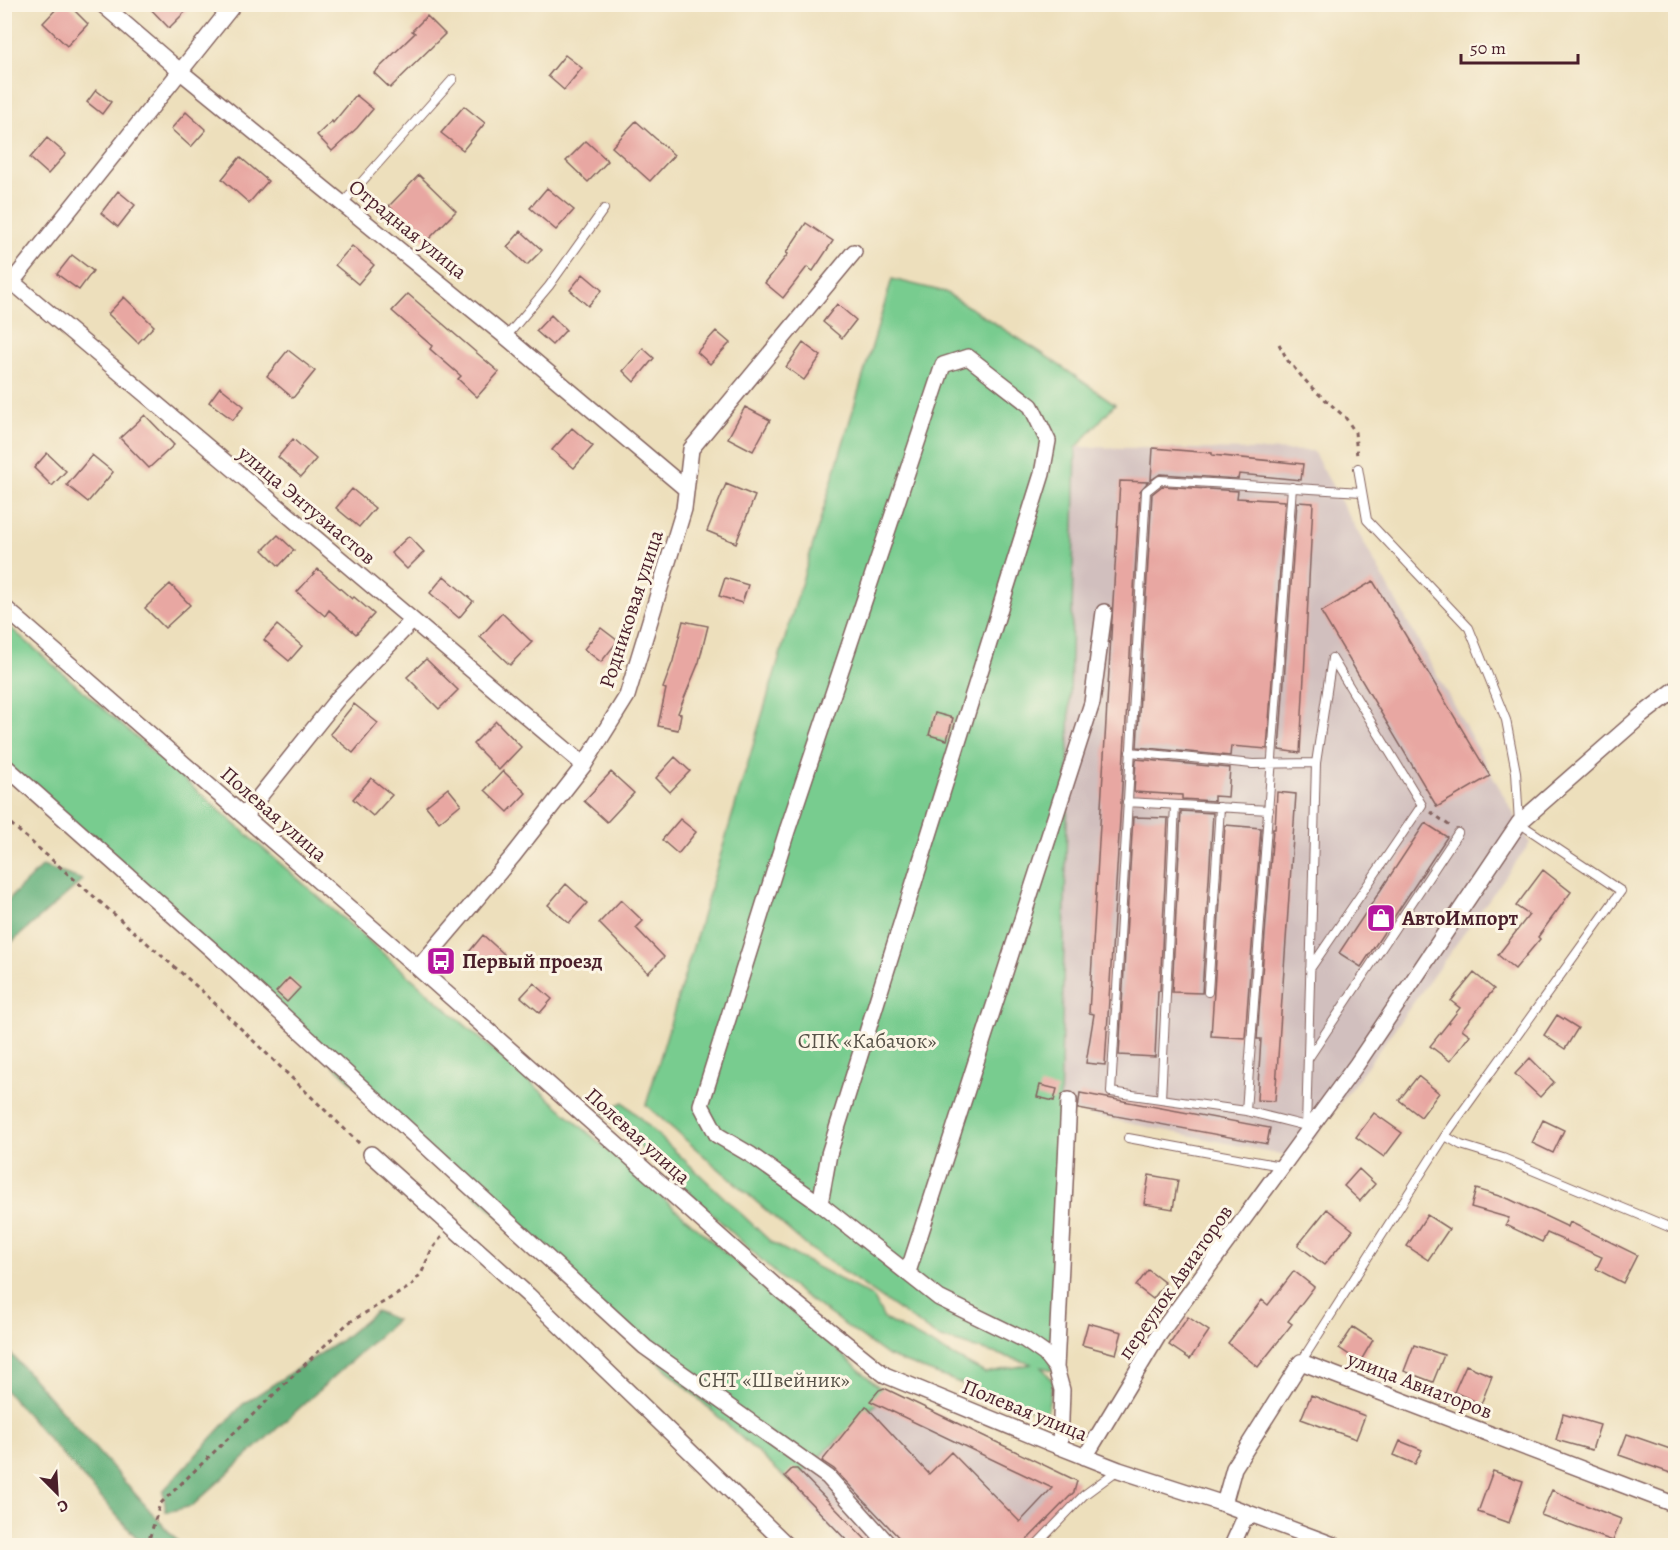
<svg xmlns="http://www.w3.org/2000/svg" width="1680" height="1550" font-family="Alegreya,serif">
<style>
.industrial{fill:#d1bfbe}
.green{fill:#78cc8f;stroke:#61765d;stroke-width:1.5}
.forest{fill:#62b07a;stroke:#566852;stroke-width:1.5}
.building{fill:#e8a7a2}
.lines{fill:none;stroke-linecap:round;stroke-linejoin:round}
.service-casing{stroke:#83625e;stroke-width:10}
.minor-casing{stroke:#83625e;stroke-width:18}
.path{stroke:#83625e;stroke-width:3;stroke-dasharray:4.5 4.5;stroke-linecap:butt}
.service{stroke:#fff;stroke-width:8}
.minor{stroke:#fff;stroke-width:15}
.labels{text-anchor:middle;stroke-width:6;stroke-linejoin:round;paint-order:stroke}
.street-label{font-size:21px;fill:#4a1f2b;stroke:#fcf5e5}
.poi-label{font-size:21px;font-weight:bold;fill:#4a1f2b;stroke:#fcf5e5;text-anchor:start}
.park-label{font-size:21px;fill:#585349;stroke:#fcf5e5}
</style>
<rect width="100%" height="100%" fill="#fcf5e5"/>
<filter id="ink" filterUnits="userSpaceOnUse"><feTurbulence type="fractalNoise" baseFrequency=".0167" numOctaves="2"/><feDisplacementMap in="SourceGraphic" scale="12" xChannelSelector="R" yChannelSelector="G"/><feConvolveMatrix kernelMatrix="1 2 1 2 8 2 1 2 1" color-interpolation-filters="sRGB"/></filter>
<filter id="wash" filterUnits="userSpaceOnUse"><feTurbulence type="fractalNoise" baseFrequency=".008" numOctaves="4" result="noise"/><feDisplacementMap in="SourceGraphic" scale="24" xChannelSelector="R" yChannelSelector="G"/><feGaussianBlur stdDeviation="1.35" result="paint"/><feColorMatrix in="noise" values="0 0 0 0 0 0 0 0 0 0 0 0 0 0 0 0 0 1.4 0 .05"/><feComposite in="paint" operator="in"/></filter>
<g filter="url(#wash)">
<rect width="100%" height="100%" fill="#eddfbc"/>
<path class="industrial" d="M1076,447L1313,451L1530,843L1300,1158L1060,1109Z
M887,1394L1077,1480L1016,1546L844,1545L791,1483Z"/>
<path class="green" d="M892,279L945,292L1040,352L1115,404L1076,448L1060,1109L1063,1373L1042,1367L1053,1382L1046,1415L888,1356L784,1281L603,1112L623,1102L772,1243L873,1297L884,1319L985,1373L1032,1364L938,1337L808,1247L646,1105Z
M4,622L887,1394L791,1483L5,766Z"/>
<path class="forest" d="M42,866L83,880L5,948V903Z
M376,1311L396,1320L192,1506L166,1512L163,1491L243,1404L340,1341Z
M5,1347L161,1523L181,1545H143L5,1390Z"/>
<g id="blocks">
<path class="building" d="M61,4H68L88,24L67,46L43,23Z
M146,4H193L169,28Z
M427,16L445,34L390,88L374,73L415,33L412,31Z
M565,55L582,68L564,90L548,76Z
M96,90L111,102L102,114L87,102Z
M356,95L373,109L357,128L332,151L317,135L332,121L333,123Z
M464,106L485,123L463,150L441,133Z
M186,112L206,130L191,147L171,129Z
M636,121L674,155L650,181L612,147Z
M47,138L66,154L48,174L30,158Z
M586,141L608,161L588,182L566,161Z
M240,157L268,181L249,203L222,179Z
M419,175L456,211L426,242L389,206Z
M547,188L574,210L556,230L530,208Z
M118,191L135,205L118,227L101,213Z
M806,223L833,241L813,271L807,267L783,298L765,283L788,254L786,253Z
M521,231L542,250L527,265L507,247Z
M352,246L374,265L358,284L335,265Z
M72,255L93,271L79,290L57,274Z
M583,274L602,290L588,306L570,290Z
M408,294L499,372L477,397L458,379L461,376L430,349L432,346L392,311Z
M124,297L154,326L138,343L108,314Z
M837,304L856,320L842,338L823,322Z
M551,315L566,330L552,345L536,331Z
M716,331L730,343L710,364L697,352Z
M803,343L821,356L804,380L786,367Z
M643,348L654,358L634,382L623,371Z
M288,350L315,371L293,398L267,376Z
M220,387L244,406L233,420L209,402Z
M745,407L770,420L753,451L728,438Z
M145,415L174,445L149,468L120,438Z
M572,428L593,446L574,468L552,450Z
M293,439L316,459L301,477L278,457Z
M1153,448L1212,453V455L1303,464L1301,480L1239,474L1238,479L1160,474L1151,480Z
M47,453L66,471L52,486L34,468Z
M92,455L113,472L88,502L67,485Z
M1120,481L1148,482L1140,491L1105,1065L1086,1063L1094,1014L1089,1013Z
M726,484L755,496L736,543L707,531Z
M1162,486L1238,491L1237,498L1285,501L1267,749L1231,746L1230,756L1137,747L1152,494Z
M352,489L375,508L359,527L336,508Z
M1297,502L1313,503L1300,753L1279,750Z
M278,535L294,550L279,566L263,550Z
M409,536L424,552L407,569L391,553Z
M318,569L352,599L354,597L374,614L356,634L329,610L325,616L297,592Z
M444,576L473,601L459,618L430,593Z
M725,578L748,585L742,603L719,596Z
M1373,581L1490,776L1437,807L1321,612Z
M170,584L190,605L165,628L145,608Z
M502,613L532,642L510,665L480,637Z
M683,621L708,626L699,662L678,713L681,714L678,730L658,726L666,689L663,688L673,661Z
M277,625L302,646L289,661L264,640Z
M601,628L618,641L601,662L584,649Z
M426,659L458,690L439,709L407,677Z
M354,704L378,723L353,753L330,734Z
M935,713L953,718L947,740L929,735Z
M496,721L521,747L499,770L473,744Z
M675,757L690,771L670,792L656,778Z
M1136,759L1230,768L1228,797L1214,796V801L1182,799V795L1134,792Z
M503,771L526,793L508,812L485,790Z
M611,772L634,793L607,822L584,801Z
M371,778L392,795L373,816L353,799Z
M448,788L461,804L439,822L426,806Z
M1277,792L1296,794L1275,1101L1257,1100L1261,1039H1257L1273,829H1275Z
M1181,811L1213,813L1202,993L1172,992Z
M1133,817L1168,818L1160,991H1158L1155,1057L1119,1055Z
M680,819L696,832L678,854L662,840Z
M1425,823L1447,837L1361,967L1339,953Z
M1225,825L1261,828L1245,1038L1211,1036Z
M1543,870L1571,892L1538,937L1540,939L1515,969L1498,955L1529,915L1516,906Z
M566,884L587,903L569,923L548,905Z
M621,900L643,921L636,928L664,957L648,973L599,923Z
M483,935L504,954L490,970L469,952Z
M1474,973L1494,989L1462,1029L1470,1035L1450,1061L1430,1046L1460,1008L1451,1001Z
M289,978L300,988L287,1002L276,992Z
M534,983L552,999L540,1013L521,997Z
M1557,1015L1578,1028L1565,1049L1544,1035Z
M1530,1058L1554,1082L1540,1097L1515,1074Z
M1418,1076L1439,1093L1421,1117L1399,1100Z
M1040,1085L1057,1089L1054,1101L1037,1097Z
M1080,1093L1270,1128L1267,1144L1078,1109Z
M1374,1113L1402,1133L1384,1157L1356,1137Z
M1543,1120L1564,1130L1553,1153L1532,1143Z
M1359,1169L1375,1184L1360,1201L1344,1186Z
M1149,1175L1178,1180L1173,1209L1144,1204Z
M1476,1189L1509,1199L1568,1227L1570,1222L1637,1255L1623,1283L1596,1269L1602,1257L1547,1233L1542,1242L1506,1225L1509,1218L1471,1207Z
M1327,1209L1353,1230L1324,1265L1298,1245Z
M1427,1215L1449,1229L1428,1260L1407,1246Z
M1148,1270L1165,1283L1153,1299L1136,1286Z
M1294,1271L1314,1287L1288,1321L1292,1324L1258,1367L1228,1343L1262,1300L1268,1305Z
M1188,1317L1209,1331L1190,1359L1169,1345Z
M1088,1323L1122,1332L1116,1354L1082,1345Z
M1353,1327L1373,1340L1360,1362L1339,1348Z
M1414,1345L1444,1355L1433,1382L1404,1371Z
M1466,1365L1492,1376L1481,1404L1454,1392Z
M884,1388L1077,1481L1074,1492L1022,1545H906L834,1469L822,1461L866,1406L929,1474L951,1452L1020,1522L1052,1488L870,1401L879,1390Z
M1311,1395L1365,1416L1356,1439L1301,1419Z
M1563,1414L1600,1425L1592,1450L1556,1440Z
M1627,1434L1676,1451V1475L1619,1455Z
M1400,1441L1422,1450L1415,1464L1394,1455Z
M792,1469H797L871,1545H851L785,1476Z
M1493,1471L1523,1481L1509,1523L1478,1512Z
M1552,1490L1575,1501L1621,1519L1613,1541L1541,1515Z"/>
</g>
</g>
<g filter="url(#ink)">
<use href="#blocks" fill-opacity="0" stroke="#83625e" stroke-width="1.5"/>
<g class="lines">
<g class="service-casing">
<path id="service" d="M343,203L453,79
M506,337L549,286L604,209
M1358,468L1367,520L1469,628L1506,720L1516,772L1519,823L1621,891L1445,1136
M1130,752L1253,764L1316,763
M1127,802L1269,810
M1208,992L1220,807
M1308,1059L1458,833
M1161,1099L1175,805
M1246,1111L1292,487
M1306,1126L1246,1111L1111,1092L1146,491L1160,480L1362,492
M1306,1128L1316,763L1332,658L1422,805L1310,969
M1128,1138L1281,1166
M1301,1362L1445,1136L1461,1145L1503,1158L1676,1230
M1035,1546L1084,1495L1118,1470"/>
</g>
<g class="minor-casing">
<path id="minor" d="M102,4L181,72L506,337L686,489
M4,275L584,765
M4,292L234,4
M4,607L409,960L781,1291L885,1375L1050,1443L1119,1470L1224,1504L1336,1546
M4,765L212,950L645,1347L828,1477L890,1546
M244,816L339,697L412,621
M418,968L513,856L584,765L627,696L684,509L691,449L854,252
M371,1154L528,1295L788,1546
M820,1204L829,1154L1042,474L1048,441L1031,406L968,357L943,365L787,831L701,1105L717,1135L751,1155L820,1204L939,1298L1025,1340L1045,1354L1056,1368L1062,1390L1060,1447
M908,1272L1092,703L1104,612
M1056,1368L1069,1100
M1085,1457L1158,1336L1357,1064L1519,823L1642,715L1676,689
M1224,1504L1234,1468L1301,1362L1676,1505
M1232,1546L1244,1519L1253,1516"/>
</g>
<path class="path" d="M1279,344L1288,361L1312,388L1345,417L1355,432L1357,457
M1431,812L1450,826
M4,818L202,991L361,1145
M147,1546L160,1504L348,1323L411,1286L422,1272L431,1251L442,1236"/>
<use href="#service" class="service"/>
<use href="#minor" class="minor"/>
</g>
</g>
<defs>
<g id="shop-square" transform="scale(1.5)"><rect x="-9" y="-9" width="18" height="18" rx="4" fill="#b5179e" stroke="#fcf5e5"/><path d="M-5-2.5h2.3a2.7 3.5 0 0 1 5.4 0H5L5.5 6h-11ZM-1.5-2.5h3a1.5 2.3 0 0 0-3 0Z" fill="#fff"/></g>
<g id="bus-square" transform="scale(1.5)"><rect x="-9" y="-9" width="18" height="18" rx="4" fill="#b5179e" stroke="#fcf5e5"/><path d="M-5-6H5V4H4V6H2V4H-2V6H-4V4H-5ZM-3.5-4V0h7V-4ZM-3.5 1.2v1.5H-2V1.2ZM2 1.2v1.5H3.5V1.2Z" fill="#fff"/></g>
</defs>
<g fill-rule="evenodd">
<use href="#shop-square" x="1381" y="918"/>
<use href="#bus-square" x="441" y="961"/>
</g>
<g class="labels">
<g class="street-label">
<text transform="translate(408 229) rotate(39)" y="7">Отрадная улица</text>
<text transform="translate(307 505) rotate(40)" y="7">улица Энтузиастов</text>
<text transform="translate(631 609) rotate(-72)" y="7">Родниковая улица</text>
<text transform="translate(274 814) rotate(41)" y="7">Полевая улица</text>
<text transform="translate(638 1136) rotate(42)" y="7">Полевая улица</text>
<text transform="translate(1175 1282) rotate(-55)" y="7">переулок Авиаторов</text>
<text transform="translate(1420 1385) rotate(21)" y="7">улица Авиаторов</text>
<text transform="translate(1025 1410) rotate(22)" y="7">Полевая улица</text>
</g>
<g class="poi-label">
<text x="1402" y="925">АвтоИмпорт</text>
<text x="462" y="968">Первый проезд</text>
</g>
<g class="park-label">
<text x="867" y="1048">СПК «Кабачок»</text>
<text x="774" y="1387">СНТ «Швейник»</text>
</g>
</g>
<rect width="1680" height="1550" fill="none" stroke="#fcf5e5" stroke-width="24"/>
<g transform="translate(57 1493) rotate(156)" stroke="#fcf5e5" stroke-width="4.5" paint-order="stroke">
<path d="M0-4.5L10 22L0 15L-10 22Z" fill="#4a1f2b"/>
<text y="-9" font-size="16" font-weight="bold" text-anchor="middle" fill="#4a1f2b">С</text>
</g>
<path d="M1461 54v9h117v-9" fill="none" stroke="#4a1f2b" stroke-width="3"/>
<text x="1470" y="54" font-size="18" fill="#4a1f2b" stroke="#fcf5e5" stroke-width="4.5" paint-order="stroke">50 m</text>
</svg>
